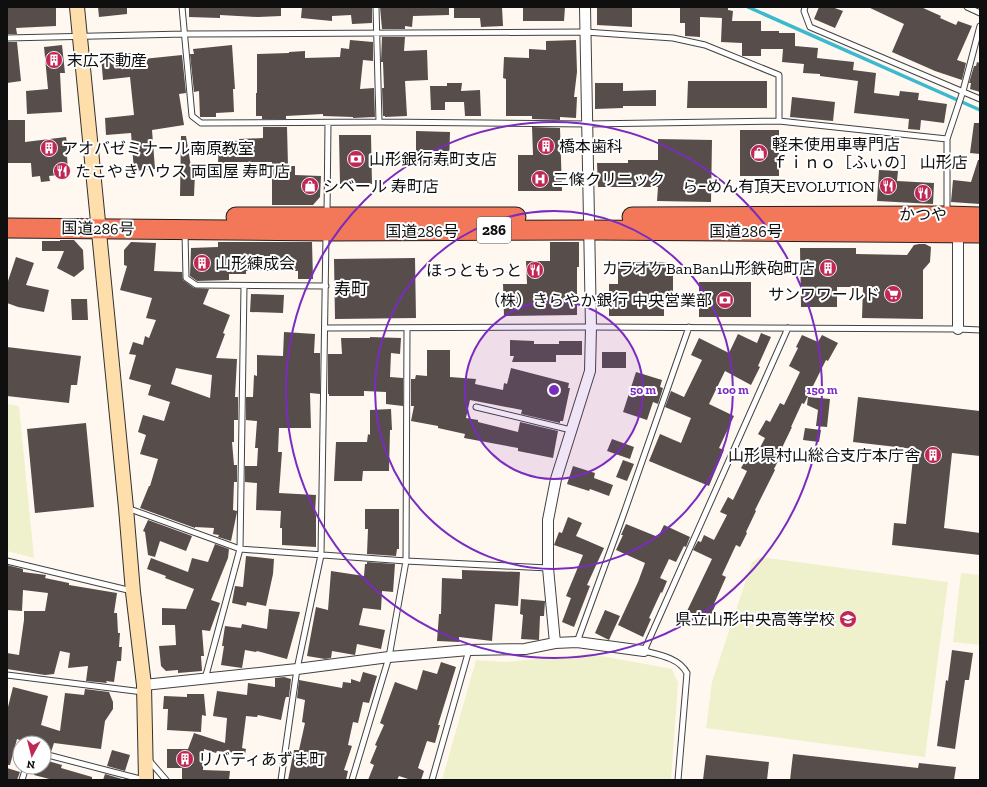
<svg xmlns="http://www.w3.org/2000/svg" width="987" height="787" font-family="'Zilla Slab','Noto Sans JP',serif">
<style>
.pitch{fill:#eef1cc}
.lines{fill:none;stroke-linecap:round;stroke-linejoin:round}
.stream{stroke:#3db9cd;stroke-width:3.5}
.building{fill:#574d4b;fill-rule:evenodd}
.lane-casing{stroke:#424242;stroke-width:7}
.street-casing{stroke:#424242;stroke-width:12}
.secondary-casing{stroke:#313131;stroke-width:16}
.highway-casing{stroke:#202020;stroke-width:21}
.lane{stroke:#fff;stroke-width:5}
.street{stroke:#fff;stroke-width:10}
.secondary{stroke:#fedfac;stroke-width:14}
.highway{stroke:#f3785a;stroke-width:19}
.ring{fill:none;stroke:#7b2cbf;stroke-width:2}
.labels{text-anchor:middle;stroke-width:4;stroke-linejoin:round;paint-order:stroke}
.shield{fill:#fff;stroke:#575757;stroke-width:1}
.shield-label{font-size:15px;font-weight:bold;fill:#0f0f0f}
.poi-label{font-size:16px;fill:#0f0f0f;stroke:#fff;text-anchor:start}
.street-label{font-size:16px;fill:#0f0f0f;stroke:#fff}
.neighbourhood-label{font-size:17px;fill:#0f0f0f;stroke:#fff}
.centre{fill:#7b2cbf;stroke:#fff;stroke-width:2}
.ring-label{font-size:12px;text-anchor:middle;font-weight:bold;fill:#7b2cbf;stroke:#fff;stroke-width:4;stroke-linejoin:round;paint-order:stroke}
</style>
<rect width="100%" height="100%" fill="#fff8f1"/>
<path class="pitch" d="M7,404L19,406L34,558L7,551Z
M760,557L948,582L925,757L706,728L712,682L752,562Z
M961,573L980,575V645L953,642Z
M590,654L672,669L678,683L671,780H442L476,660L506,662Z"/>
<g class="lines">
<path class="stream" d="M748,7L980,110"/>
</g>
<path class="building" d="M7,7H56V26L16,28L17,34H7Z
M98,7H127V14L99,17Z
M189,7H281V16L258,17L220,15V18L189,17Z
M302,7H372V23L352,24L351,15L332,16V21L301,18Z
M380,7H449V15L413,16L412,27L405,26V29H382Z
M454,7H502L503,26L481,27L480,18H454Z
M523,7H565L564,21H523Z
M597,7H632V27L597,25Z
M680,7H728V10L733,11L732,21H761V31H779V33H795V46L818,48L817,58L854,62L853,70L876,73L874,93L899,96L900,91L919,93L918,100L947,104L944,123L921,120L920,130L908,129L909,119L854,113L858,81L820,76V74L803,73L804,64L782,62L783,49H761V56H742V43L721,42L722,18L700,17V37L685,36V23H680Z
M819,7H832L843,11L835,28L814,19Z
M868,7H921L941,16L940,18L956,25L958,21L972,26L957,60L966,63L962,80L935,71L892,52L904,24Z
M382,37H405L404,51L427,50L428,80L405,81L407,116L385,117V116H383L382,88H384L383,62H381Z
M350,40L373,42V61L363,60L360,89L374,88L375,117L353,118V117L323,116V114L286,116V119H262V116H256V93H257V54L289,53V52L305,51V58L340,57L341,48L349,49Z
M576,40L577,72L574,97H577L576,118L560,117V120L532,119V116H506V79L503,78L504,57L529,58V49L546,50V41Z
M7,42H17L21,81L7,83Z
M62,45L65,73H60L62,112L27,114L26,91L48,89L44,47Z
M232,45L235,89H233L234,112L216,113V117H200L199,91L194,92L190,54H194L193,49Z
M143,52V59L182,55L186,93L179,94L184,125L152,130L155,169L134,171L131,133L106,135L105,118L134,115L130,77L103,80L101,56Z
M977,62L980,63V92L970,89L971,83H969L974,66H976Z
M688,81H767V108H687Z
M447,83H462L461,91L480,90L481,116H465L464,102H445V110H431L430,86H447Z
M595,83H623V91L656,90V106H623V108L595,109Z
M792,97L835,102L833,121L790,117Z
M7,120H25V142L66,137L69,155H67L68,174L49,176L50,181L41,182L40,176L32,177L31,163H7Z
M974,123H980V154L970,153Z
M263,127H287L288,166H295V175L321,176L320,197L313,205H272V162H235V164L218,163L219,140L239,141V139L263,138Z
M532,127L560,128L562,191H518V155H533Z
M740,130H779V176H740Z
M416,131L450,132L449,166H416Z
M339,135H371L372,184H340Z
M181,136H186L192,173H195L194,196H180Z
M658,139L712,140L711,202L657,201L658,187H598L597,163H628V160H658Z
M978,160H980V204L951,202L953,180L971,182Z
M879,170L898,171L897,181L934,183L933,204L877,201Z
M60,240H74L83,250L84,269L74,277L57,268L64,251H42V241H60Z
M131,242L156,243L154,271L182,272L183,280L194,288L209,289L203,304L230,315L223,333L225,334L216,358L237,359L235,397H238V420H234V442H232L234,465H237V482H234L233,510L237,511V512L231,541L218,537L219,535L213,534L214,528L195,527V528L140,508L149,486H150L158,459L140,454L146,435L138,432L143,415L164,421L170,402L148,395L151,385L129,379L136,355L129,354L133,342L143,345L145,336L149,338L156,320L146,318L152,298L120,290L127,266L124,265V250ZM176,368L212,375L210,398L171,384Z
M218,242H312L313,279H298V271H251V261L248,271H246V274H229V280L197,281L190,276L191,248L218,247Z
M550,242H579V267H577V315L504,316L503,284H527L526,261H550Z
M919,244H925L931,247L930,262L923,270V319L862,318L863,287H837V307H801L800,248H856V254L907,255L914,245Z
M16,257L34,263L26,285L49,290L44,312L18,307L7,303V284Z
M415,258L416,318L335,319L334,259Z
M618,262H673V294H664V316H609V284H618Z
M699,282H751V317H699Z
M251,294L284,295L283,313L250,312Z
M71,299H87L88,320H72Z
M284,332L315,334L314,353H320V394L310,393L311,428H279L278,452H282L279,493L316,495L315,514L316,515V547L282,545V528H280L281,511L256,510L257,483L245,482V466H257L258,448H255L257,421L246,420V397H253L254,375L257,376V355L283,356Z
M761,333L771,337L758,366L760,367L751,385L725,371L709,404L734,416L719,448L724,450L709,486L649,461L660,434L681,443L691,418L665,407L671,391L684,397L702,360L691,355L699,338L729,353L738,334L757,343Z
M802,335L818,342L822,335L838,343L828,361L826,360L804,404L802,403L791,427H792L780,452L782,453L774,469L775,470L755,510L756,511L746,532L747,533L740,547L736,545L722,575L726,577L714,604H716L708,621L687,611L712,559L693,550L698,541L701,542L704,535L714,540L727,515L720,512L728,497L733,500L747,471L741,468L748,456L754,459L765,438L758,434L766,420L770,422L780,403L784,405L800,372L789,366L798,348L796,347Z
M370,337L401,338L400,354L391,353L390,377L403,378V406L386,404V392L364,391V396H329V394H328V354H342L341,338H370Z
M510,340L534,341V344H559V341H582V355H556V362H512L514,356H510Z
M7,347L81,356L77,385H71L69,403L7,396Z
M427,350H450V377L476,379L475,384L503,390L504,383L507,384L511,368L569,383L568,388H570L563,421H560V423L521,414L522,410L470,400L466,418L478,420V422L518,432L520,422L558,431L553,458L518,451V448L464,438L465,434L438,428V426L411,421L414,406H411V379H415L416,375L427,376Z
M602,352H626V368H602Z
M636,372L662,380L660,387L663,388L658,404L653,402L647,420L623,412Z
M808,397L830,399L827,427L816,426L818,410L807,405Z
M858,397L980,411V456L952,453L944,528L980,533V555L892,545L894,523L906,524L914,449L853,442Z
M391,409L392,430H390L389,471H363L362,481H334L336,442H367L368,434L370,435V410Z
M86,423L94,507L35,513L27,429Z
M805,428L821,430L819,442L803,440Z
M612,439L634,447L630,459L607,451Z
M623,460L634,464L627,481L616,477Z
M573,466L595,473L594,478L613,485L609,496L590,489L589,491L567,484Z
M365,509H399V549H397L396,556L367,554L368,529H365Z
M568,517L582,523L576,536L604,548L587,585L590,586L574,627L562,622L571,598L566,596L583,555L554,545L559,532L562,533Z
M148,520L192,536L186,551L160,541L155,557L148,555L145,532L143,531Z
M626,524L658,537L664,525L690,537L686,547L684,546L676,562L669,559L660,578L667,581L662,593L661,592L649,618L651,619L643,637L618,625L638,582L645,563L616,550L623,535H621Z
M215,544L229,549L228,558L211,600L220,603L210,631L202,630L204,656H201L202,671L178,673V670L166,671L161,666L159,646L176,645L175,625H162V608L186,609L194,589L165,578L166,576L147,569L151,558L188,572L192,558L208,562Z
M246,556L274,559L273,574L266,606L247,602L246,606L232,603L235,586L243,587Z
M367,562L395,564L393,592L382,591L381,610L363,608L359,625L385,630L381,649L357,644L355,655L332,651L331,658L325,659L307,656L316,607L328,610L331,571L364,576L365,564H367Z
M7,565L23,569V572L46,575L45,578L69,583V585L117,593L114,613H117L118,633H120L119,647H122L121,661H117L114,682L106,681L107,683L86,681L88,666L68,668L70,653L60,651L54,674L45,675L7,669V653L19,655L24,620V611H45L48,593L23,590L22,611L7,610Z
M462,570L520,572L518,606L495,604L492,641L459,637V642L437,641L439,614H441L442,578L462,579Z
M521,599L545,601L544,616H540L539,640L521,639L523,615L520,614Z
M269,609L300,612L287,659L257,651L256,652L245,650L242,668L221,665L224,646H222L225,626L241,628L242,624L267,629Z
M605,610L620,616L609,640L595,633Z
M952,650L973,653L969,680H965L955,749L937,746L946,680L948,681Z
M441,662L456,667L438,725H440L435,743L427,741L418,768L424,771L421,780H411L399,776L397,780H368L374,765L370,763L377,746L375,745L384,725L380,723L395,682L417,690L423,670L437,674Z
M363,672L377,676L369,703L363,702L358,723L353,722L348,745L352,746L344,770L348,771L346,780H288L294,750H299L305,723L302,722L305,700L297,698L299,680L342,688L343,682L351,683V679L360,682Z
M284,677L291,679L289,697H286L285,700L281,720L258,715L257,717L246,716L242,748L246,749L245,754L217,751L216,753L204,749L203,770L230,771L229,780H182V768H167V749H188L194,733L225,743L227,718L213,716L217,691L247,695L248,683L275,687V678Z
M13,687L48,696L41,725L60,731L65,693L84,695L85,689L109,692L113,702V709L105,721L101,749L54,743L51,752L44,750V743H28L17,739L10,765H7V711Z
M187,694H204L206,716L202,715L201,732L167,730L168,709H163L164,696L187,697Z
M112,750L130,755L125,771L107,766Z
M793,754L918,768L919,763L956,767L954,780H790Z
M706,755L769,762L767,780H703Z
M44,758L48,759V761L62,765L61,768L92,777V780H53L34,775L36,767H44Z
M7,768L20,772L17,780H7Z
M105,774L122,779V780H103Z"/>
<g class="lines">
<g class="lane-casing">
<path id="lane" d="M182,7L192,116L201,123L379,122L588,124L779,121L947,139V213
M376,7L379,122
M805,7L804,11L810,27L980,99
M967,7L980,13
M7,38L185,34L585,32L673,38L705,45L779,75V121
M947,139L963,91L980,26
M327,214L328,123
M185,233L186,278L196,285L326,286
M326,328L591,327L958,329L980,330
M476,407L571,430
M127,508L240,549L406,561L548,568
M7,561L132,591
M577,642L624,513L689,327
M7,675L143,692
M205,679L240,549L244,286
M44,754L144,780
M148,759L166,780
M22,780L26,767
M281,780L297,669L321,555L326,235
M352,780L389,657L406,561L407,328
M432,780L469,650
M678,780L687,673C679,658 660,655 644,651L788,328"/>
</g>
<g class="street-casing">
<path id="street" d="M956,229L958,231V329
M555,643L548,568V520L556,479L590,371L591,327L585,7
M144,685L297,669L389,657L469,650L525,649L555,643L577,642L644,651"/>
</g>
<g class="secondary-casing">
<path id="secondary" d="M77,7L126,508L133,592L144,685L146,780"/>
</g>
<g class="highway-casing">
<path id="highway" d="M236,217H516
M632,217L947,216L980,217
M7,228L326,231L588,230L980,233"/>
</g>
<use href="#lane" class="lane"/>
<use href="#street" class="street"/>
<use href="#secondary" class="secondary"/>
<use href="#highway" class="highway"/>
</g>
<circle cx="554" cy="390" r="89" fill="#7b2cbf" fill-opacity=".12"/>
<g class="ring">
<circle cx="554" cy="390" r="89"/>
<circle cx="554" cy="390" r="179"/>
<circle cx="554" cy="390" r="268"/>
</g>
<defs>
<g id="building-disc" transform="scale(0.9)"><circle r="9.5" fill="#bf2756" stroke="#fff"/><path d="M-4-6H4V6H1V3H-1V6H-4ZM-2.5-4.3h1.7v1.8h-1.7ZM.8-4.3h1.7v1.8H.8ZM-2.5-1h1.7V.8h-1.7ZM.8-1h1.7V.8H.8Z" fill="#fff"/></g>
<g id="shop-disc" transform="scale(0.9)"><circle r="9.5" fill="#bf2756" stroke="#fff"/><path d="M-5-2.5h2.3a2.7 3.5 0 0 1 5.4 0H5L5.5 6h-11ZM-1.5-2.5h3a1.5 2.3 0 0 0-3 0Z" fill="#fff"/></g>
<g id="bank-disc" transform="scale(0.9)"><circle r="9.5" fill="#bf2756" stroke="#fff"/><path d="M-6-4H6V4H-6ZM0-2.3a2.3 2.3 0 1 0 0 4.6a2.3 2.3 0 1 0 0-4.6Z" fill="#fff"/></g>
<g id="restaurant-disc" transform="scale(0.9)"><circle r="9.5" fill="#bf2756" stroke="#fff"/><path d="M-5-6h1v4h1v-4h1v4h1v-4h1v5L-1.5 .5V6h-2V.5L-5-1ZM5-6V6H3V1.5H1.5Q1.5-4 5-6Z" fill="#fff"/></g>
<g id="hospital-disc" transform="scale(0.9)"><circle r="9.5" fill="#bf2756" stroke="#fff"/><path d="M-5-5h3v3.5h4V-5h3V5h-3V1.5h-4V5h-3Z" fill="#fff"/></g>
<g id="supermarket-disc" transform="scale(0.9)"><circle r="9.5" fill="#bf2756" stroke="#fff"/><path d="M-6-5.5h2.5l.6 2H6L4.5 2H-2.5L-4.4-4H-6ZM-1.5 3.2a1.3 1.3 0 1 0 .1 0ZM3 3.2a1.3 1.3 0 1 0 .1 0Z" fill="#fff"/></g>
<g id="school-disc" transform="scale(0.9)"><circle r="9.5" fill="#bf2756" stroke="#fff"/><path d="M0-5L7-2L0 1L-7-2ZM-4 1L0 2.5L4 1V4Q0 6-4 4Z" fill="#fff"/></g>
</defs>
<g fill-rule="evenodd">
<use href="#building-disc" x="54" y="60"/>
<use href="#building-disc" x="546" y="146"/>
<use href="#building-disc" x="49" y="148"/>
<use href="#shop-disc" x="759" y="153"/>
<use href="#bank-disc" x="356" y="159"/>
<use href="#restaurant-disc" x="62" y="171"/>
<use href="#hospital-disc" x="540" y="179"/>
<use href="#shop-disc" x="310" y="186"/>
<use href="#restaurant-disc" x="888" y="186"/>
<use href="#restaurant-disc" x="923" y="193"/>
<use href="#building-disc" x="202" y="263"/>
<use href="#building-disc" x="828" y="268"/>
<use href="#restaurant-disc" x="535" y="270"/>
<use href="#supermarket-disc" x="893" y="294"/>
<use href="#bank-disc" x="725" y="300"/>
<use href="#building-disc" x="933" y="455"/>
<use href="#school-disc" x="848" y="619"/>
<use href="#building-disc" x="185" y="759"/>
</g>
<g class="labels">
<rect class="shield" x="477" y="217" width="34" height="26" rx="3"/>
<g class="shield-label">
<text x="494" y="235">286</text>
</g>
<g class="poi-label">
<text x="67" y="66">末広不動産</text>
<text x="772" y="150">軽未使用車専門店<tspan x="772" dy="18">ｆｉｎｏ［ふぃの］ 山形店</tspan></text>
<text x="559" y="152">橋本歯科</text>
<text x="62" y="154">アオバゼミナール南原教室</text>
<text x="369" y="165">山形銀行寿町支店</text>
<text x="75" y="177">たこやきハウス 両国屋 寿町店</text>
<text x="553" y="185">三條クリニック</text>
<text x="323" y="192">シベール 寿町店</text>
<text x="875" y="192" text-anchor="end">らｰめん有頂天EVOLUTION</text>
<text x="923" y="220" text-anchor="middle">かつや</text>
<text x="215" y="269">山形練成会</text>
<text x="815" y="274" text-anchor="end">カラオケBanBan山形鉄砲町店</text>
<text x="522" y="276" text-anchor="end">ほっともっと</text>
<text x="880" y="300" text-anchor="end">サンワワールド</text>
<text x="712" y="306" text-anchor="end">（株）きらやか銀行 中央営業部</text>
<text x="920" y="461" text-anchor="end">山形県村山総合支庁本庁舎</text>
<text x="835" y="625" text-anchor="end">県立山形中央高等学校</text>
<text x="198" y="765">リバティあずま町</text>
</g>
<g class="street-label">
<text transform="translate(98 228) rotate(1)" y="6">国道286号</text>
<text x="422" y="237">国道286号</text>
<text x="746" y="237">国道286号</text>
</g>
<g class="neighbourhood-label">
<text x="351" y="295">寿町</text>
</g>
</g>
<circle cx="554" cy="390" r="6" class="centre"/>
<g class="ring-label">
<text x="643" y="394">50 m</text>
<text x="733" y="394">100 m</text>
<text x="822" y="394">150 m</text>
</g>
<rect width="987" height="787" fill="none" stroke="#0f0f0f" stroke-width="16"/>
<g transform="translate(32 755) rotate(187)"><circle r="19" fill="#ffffff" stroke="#9f9f9f"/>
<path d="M0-3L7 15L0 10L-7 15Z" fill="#bf2756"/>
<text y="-6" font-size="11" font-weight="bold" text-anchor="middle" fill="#0f0f0f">N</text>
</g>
</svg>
